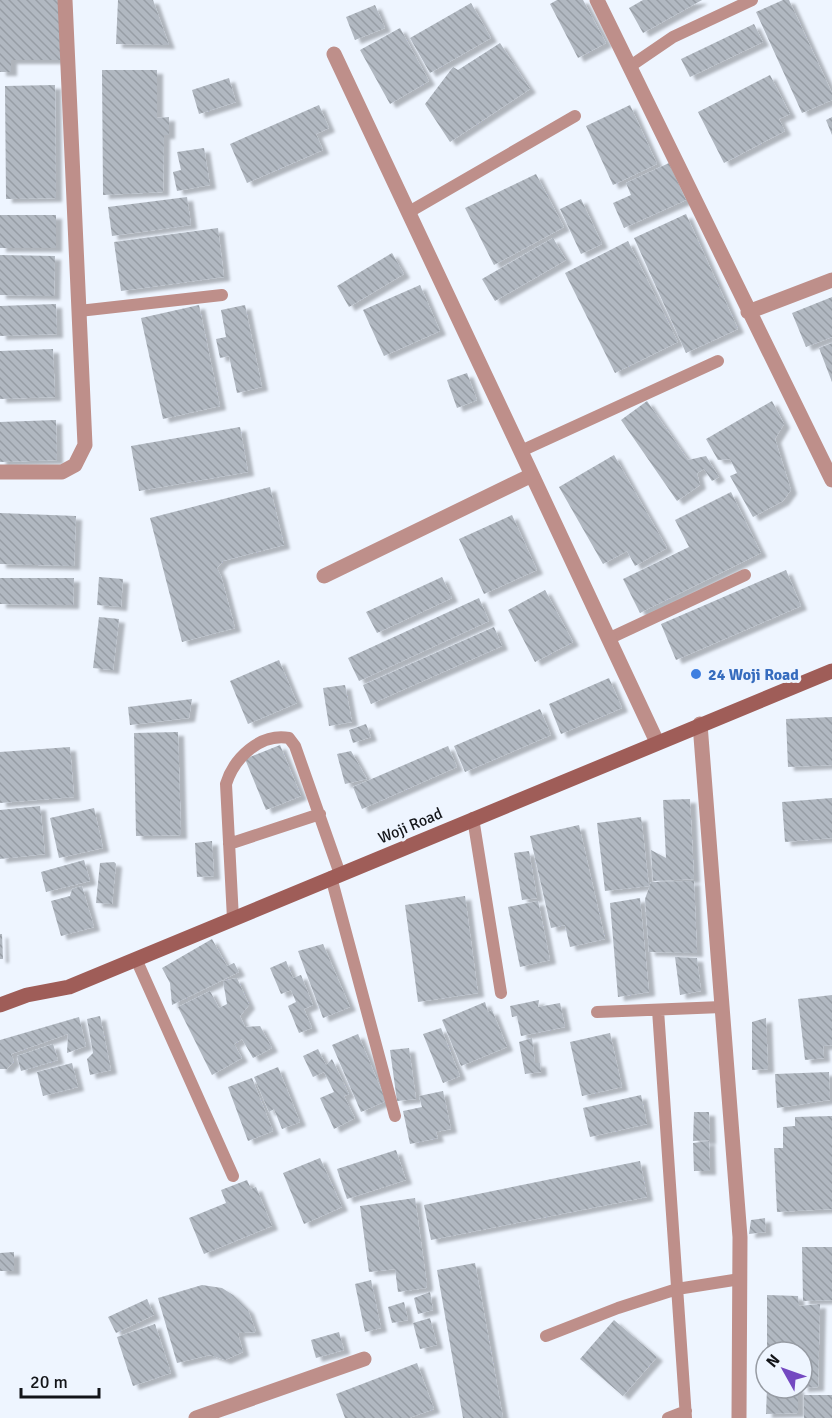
<svg xmlns="http://www.w3.org/2000/svg" width="832" height="1418" font-family="Signika,sans-serif">
<style>
.building{fill:url(#building-back-hatch);filter:url(#shadow)}
.lines{fill:none;stroke-linecap:round;stroke-linejoin:round}
.service{stroke:#be8f8a;stroke-width:12}
.minor{stroke:#be8f8a;stroke-width:15}
.secondary{stroke:#9f5d58;stroke-width:15}
.shop-dot{fill:#3f7fe0;stroke:#eef5ff;stroke-width:2}
.labels{text-anchor:middle;stroke-width:6;stroke-linejoin:round;paint-order:stroke}
.shop-label{font-size:16px;font-weight:bold;fill:#366cbe;stroke:#eef5ff;text-anchor:start}
.street-label{font-size:16px;fill:#131519;stroke:#eef5ff}
</style>
<defs>
<pattern id="building-back-hatch" width="6" height="6" patternUnits="userSpaceOnUse" patternTransform="scale(1.5)"><rect width="6" height="6" fill="#b1b8c1"/><path d="M-1 5l2 2M0 0l6 6M5-1l2 2" fill="none" stroke="#979da5"/></pattern>
<filter id="shadow"><feDropShadow dx="6" dy="4" stdDeviation="1.5" flood-color="#0004"/></filter>
</defs>
<rect width="100%" height="100%" fill="#eef5ff"/>
<path class="building" d="M0,0H61L60,60H11V72H0Z
M118,0H153L169,45L116,44Z
M557,0H583L606,43L578,58L550,4Z
M643,0H702L643,33L629,8Z
M783,0H789L832,93V100L802,113L756,12Z
M471,3L491,38L430,73L410,38Z
M375,5L385,28L355,40L346,17Z
M754,24L763,42L690,77L681,59Z
M400,28L429,81L390,104L360,50Z
M500,43L530,89L450,142L425,104L453,67L458,70Z
M102,70H157V118L169,117V135H164L163,192L103,195Z
M770,75L790,114L779,119L785,131L724,163L698,112Z
M229,78L236,102L199,114L192,90Z
M55,85L56,198L6,199L5,86Z
M319,105L329,128L316,134L323,150L247,183L230,144Z
M630,105L657,164L613,185L586,126Z
M832,117V135L826,120Z
M204,148L210,185L177,191L173,172L181,170L177,152Z
M669,163L686,200L624,228L613,203L631,195L626,183Z
M536,174L564,227L494,265L465,208Z
M187,197L191,225L112,236L108,207Z
M581,199L602,244L581,254L560,209Z
M686,214L738,329L686,353L634,238Z
M0,215H56V248H0Z
M218,228L224,277L121,291L114,242Z
M553,238L566,260L495,301L482,279Z
M628,241L678,342L615,373L565,273Z
M392,253L404,274L349,307L337,286Z
M0,255L55,256L54,296L0,295Z
M420,285L440,331L384,356L363,310Z
M832,297V337L806,347L792,313Z
M56,304L57,334L0,336V306Z
M199,305L220,406L163,419L141,318Z
M245,305L262,387L237,393L229,356L220,358L216,339L226,337L221,310Z
M832,343V382L819,348Z
M53,349L55,397L0,399V351Z
M467,373L477,400L457,408L447,380Z
M647,401L688,460L706,456L719,477L712,481L704,469L697,473L700,485L677,501L621,420Z
M772,401L784,424L775,439L791,490L783,501L753,517L730,476L737,473L730,459L718,460L706,439Z
M56,420L57,460L0,462V422Z
M240,427L248,472L139,491L131,446Z
M614,455L667,548L635,566L627,551L603,564L559,487Z
M270,487L284,545L223,561L217,568L221,576L235,628L182,642L150,518Z
M731,492L761,553L640,613L623,579L689,547L675,520Z
M0,513L76,516L74,566L0,564Z
M512,515L537,570L484,594L459,539Z
M786,570L801,606L676,660L661,624Z
M99,577L123,579L121,607L97,605Z
M442,577L452,598L377,633L366,612Z
M0,578H74L73,605L0,604Z
M545,590L573,642L535,662L508,610Z
M479,598L489,621L359,681L348,658Z
M99,617L119,619L113,670L93,668Z
M494,627L502,646L371,704L363,685Z
M279,660L297,703L248,724L230,681Z
M609,678L622,708L561,734L549,704Z
M345,685L352,722L329,726L323,688Z
M192,699L189,718L130,725L128,707Z
M540,709L551,735L465,772L454,746Z
M832,717V765L788,767L786,719Z
M366,724L371,737L353,743L349,730Z
M178,732L181,835L136,836L134,733Z
M280,745L301,796L266,810L245,759Z
M448,746L457,767L362,809L353,787Z
M70,747L74,797L0,803V752Z
M351,751L367,779L345,784L337,754Z
M832,798V838L785,842L782,802Z
M690,799L694,879L653,881L651,850L666,858L663,800Z
M40,806L45,854L0,859V810Z
M94,808L103,848L59,858L50,818Z
M641,817L649,886L605,891L597,823Z
M579,825L605,939L570,947L565,925L551,928L530,836Z
M212,841L214,876L197,877L195,843Z
M529,851L537,898L522,900L514,853Z
M84,860L90,881L46,892L41,872Z
M114,862L116,864L112,904L96,903L100,863Z
M694,881L697,953L649,952L645,899L651,882Z
M82,886L94,927L61,936L51,901L70,896L72,889Z
M465,896L478,993L418,1002L405,905Z
M640,898L649,992L618,997L610,903Z
M538,901L550,960L520,967L508,907Z
M0,934H2L3,959H0Z
M212,939L227,966L234,963L239,972L172,1005L170,983L162,968Z
M323,944L350,1007L323,1018L298,951Z
M675,957L697,958L701,991L680,995Z
M286,961L293,978L301,975L313,1005L304,1009L312,1028L299,1033L288,1006L296,1002L291,990L281,994L270,968Z
M237,978L249,1005L240,1016L245,1027L260,1026L272,1048L253,1058L242,1039L234,1044L242,1058L212,1075L178,1007L210,991L219,1008L227,1004L223,981Z
M832,995V1045L823,1046L824,1058L805,1060L798,999Z
M539,1000L538,1007L560,1003L565,1027L521,1036L517,1016L512,1017L510,1006Z
M485,1002L488,1012L492,1010L507,1047L461,1066L442,1020Z
M100,1016L111,1070L90,1075L87,1059L93,1053L87,1019Z
M79,1017L86,1046L67,1053L68,1034L11,1054L14,1061L7,1069H0V1040Z
M766,1018L768,1069L752,1070V1022Z
M441,1028L460,1076L443,1083L423,1034Z
M610,1033L622,1087L582,1096L570,1042Z
M358,1034L386,1101L361,1112L332,1045Z
M532,1038L535,1063H540L541,1072L525,1074L519,1042Z
M53,1044L58,1060L21,1071L17,1056Z
M409,1048L416,1099L397,1101L390,1050Z
M318,1049L326,1065L332,1059L349,1094L344,1096L355,1118L334,1129L320,1098L334,1092L324,1072L313,1077L303,1056Z
M72,1063L78,1087L43,1096L37,1072Z
M278,1067L300,1122L282,1129L274,1109L269,1112L254,1077Z
M829,1072L830,1100L777,1108L775,1074Z
M252,1078L273,1131L248,1141L228,1087Z
M443,1091L451,1129L436,1132L438,1138L410,1144L403,1111L422,1107L419,1096Z
M641,1095L647,1124L590,1137L583,1108Z
M694,1112H709L710,1140L693,1141Z
M832,1116V1209L777,1212L774,1148H783V1127L795,1126V1117Z
M709,1141L710,1171H694L693,1143Z
M396,1150L406,1180L347,1199L337,1169Z
M320,1158L342,1207L304,1224L283,1173Z
M640,1161L647,1197L431,1240L424,1205Z
M247,1180L251,1189L256,1187L272,1226L204,1254L189,1218L226,1203L221,1190Z
M415,1198L427,1285L426,1288L398,1292L395,1269L369,1272L360,1206Z
M765,1218L766,1232L749,1234L751,1220Z
M802,1247H832V1300L803,1301Z
M14,1252V1271H0V1253Z
M475,1263L503,1418H463L437,1270Z
M371,1280L381,1328L365,1332L355,1284Z
M202,1285L222,1288L233,1295L248,1310L256,1332L238,1333L243,1352L225,1360L210,1355L177,1363L158,1298Z
M430,1292L433,1310L418,1314L414,1298Z
M767,1295L798,1296L799,1306L820,1304L818,1387L802,1388V1352H767Z
M147,1299L154,1315L116,1333L108,1317Z
M404,1302L408,1320L392,1323L388,1307Z
M430,1318L437,1345L420,1349L413,1323Z
M614,1320L657,1357L623,1396L580,1359Z
M155,1324L171,1373L133,1386L117,1337Z
M339,1332L344,1350L316,1358L311,1340Z
M417,1363L434,1409L409,1418H345L336,1394Z
M767,1388H798V1413L766,1414Z
M804,1395H832V1418H804Z"/>
<g class="lines">
<path class="service" d="M629,67L673,37L752,0
M409,212L575,116
M79,311L222,295
M521,451L718,361
M608,639L745,575
M473,818L501,993
M229,844L320,814
M331,877L395,1116
M233,919L226,784C234,758 260,733 289,738L295,746L340,874
M136,959L233,1176
M658,1010L686,1418
M597,1012L722,1007
M546,1336L618,1308L677,1289L740,1279
M668,1418L686,1411"/>
<path class="minor" d="M597,0L832,480
M334,54L532,475
M748,312L832,280
M0,472H62L75,465L85,445L65,0
M324,576L532,475L657,742
M700,724L740,1237L739,1418
M196,1418L364,1359"/>
<path class="secondary" d="M0,1005L27,995L69,987L832,671"/>
</g>
<circle class="shop-dot" cx="696" cy="674" r="6"/>
<g class="labels">
<g class="shop-label">
<text x="708" y="680">24 Woji Road</text>
</g>
<g class="street-label">
<text transform="translate(410 825) rotate(-23)" y="6">Woji Road</text>
</g>
</g>
<g transform="translate(784 1370) rotate(310)"><circle r="28" fill="#eef5ff" stroke="#969ba3" stroke-width="1.5"/>
<path d="M0-4.5L10 22L0 15L-10 22Z" fill="#7449c1"/>
<text y="-9" font-size="16" font-weight="bold" text-anchor="middle" fill="#131519">N</text>
</g>
<path d="M21 1388v9h78v-9" fill="none" stroke="#131519" stroke-width="3"/>
<text x="30" y="1388" font-size="18" fill="#131519" stroke="#eef5ff" stroke-width="4.5" paint-order="stroke">20 m</text>
</svg>
